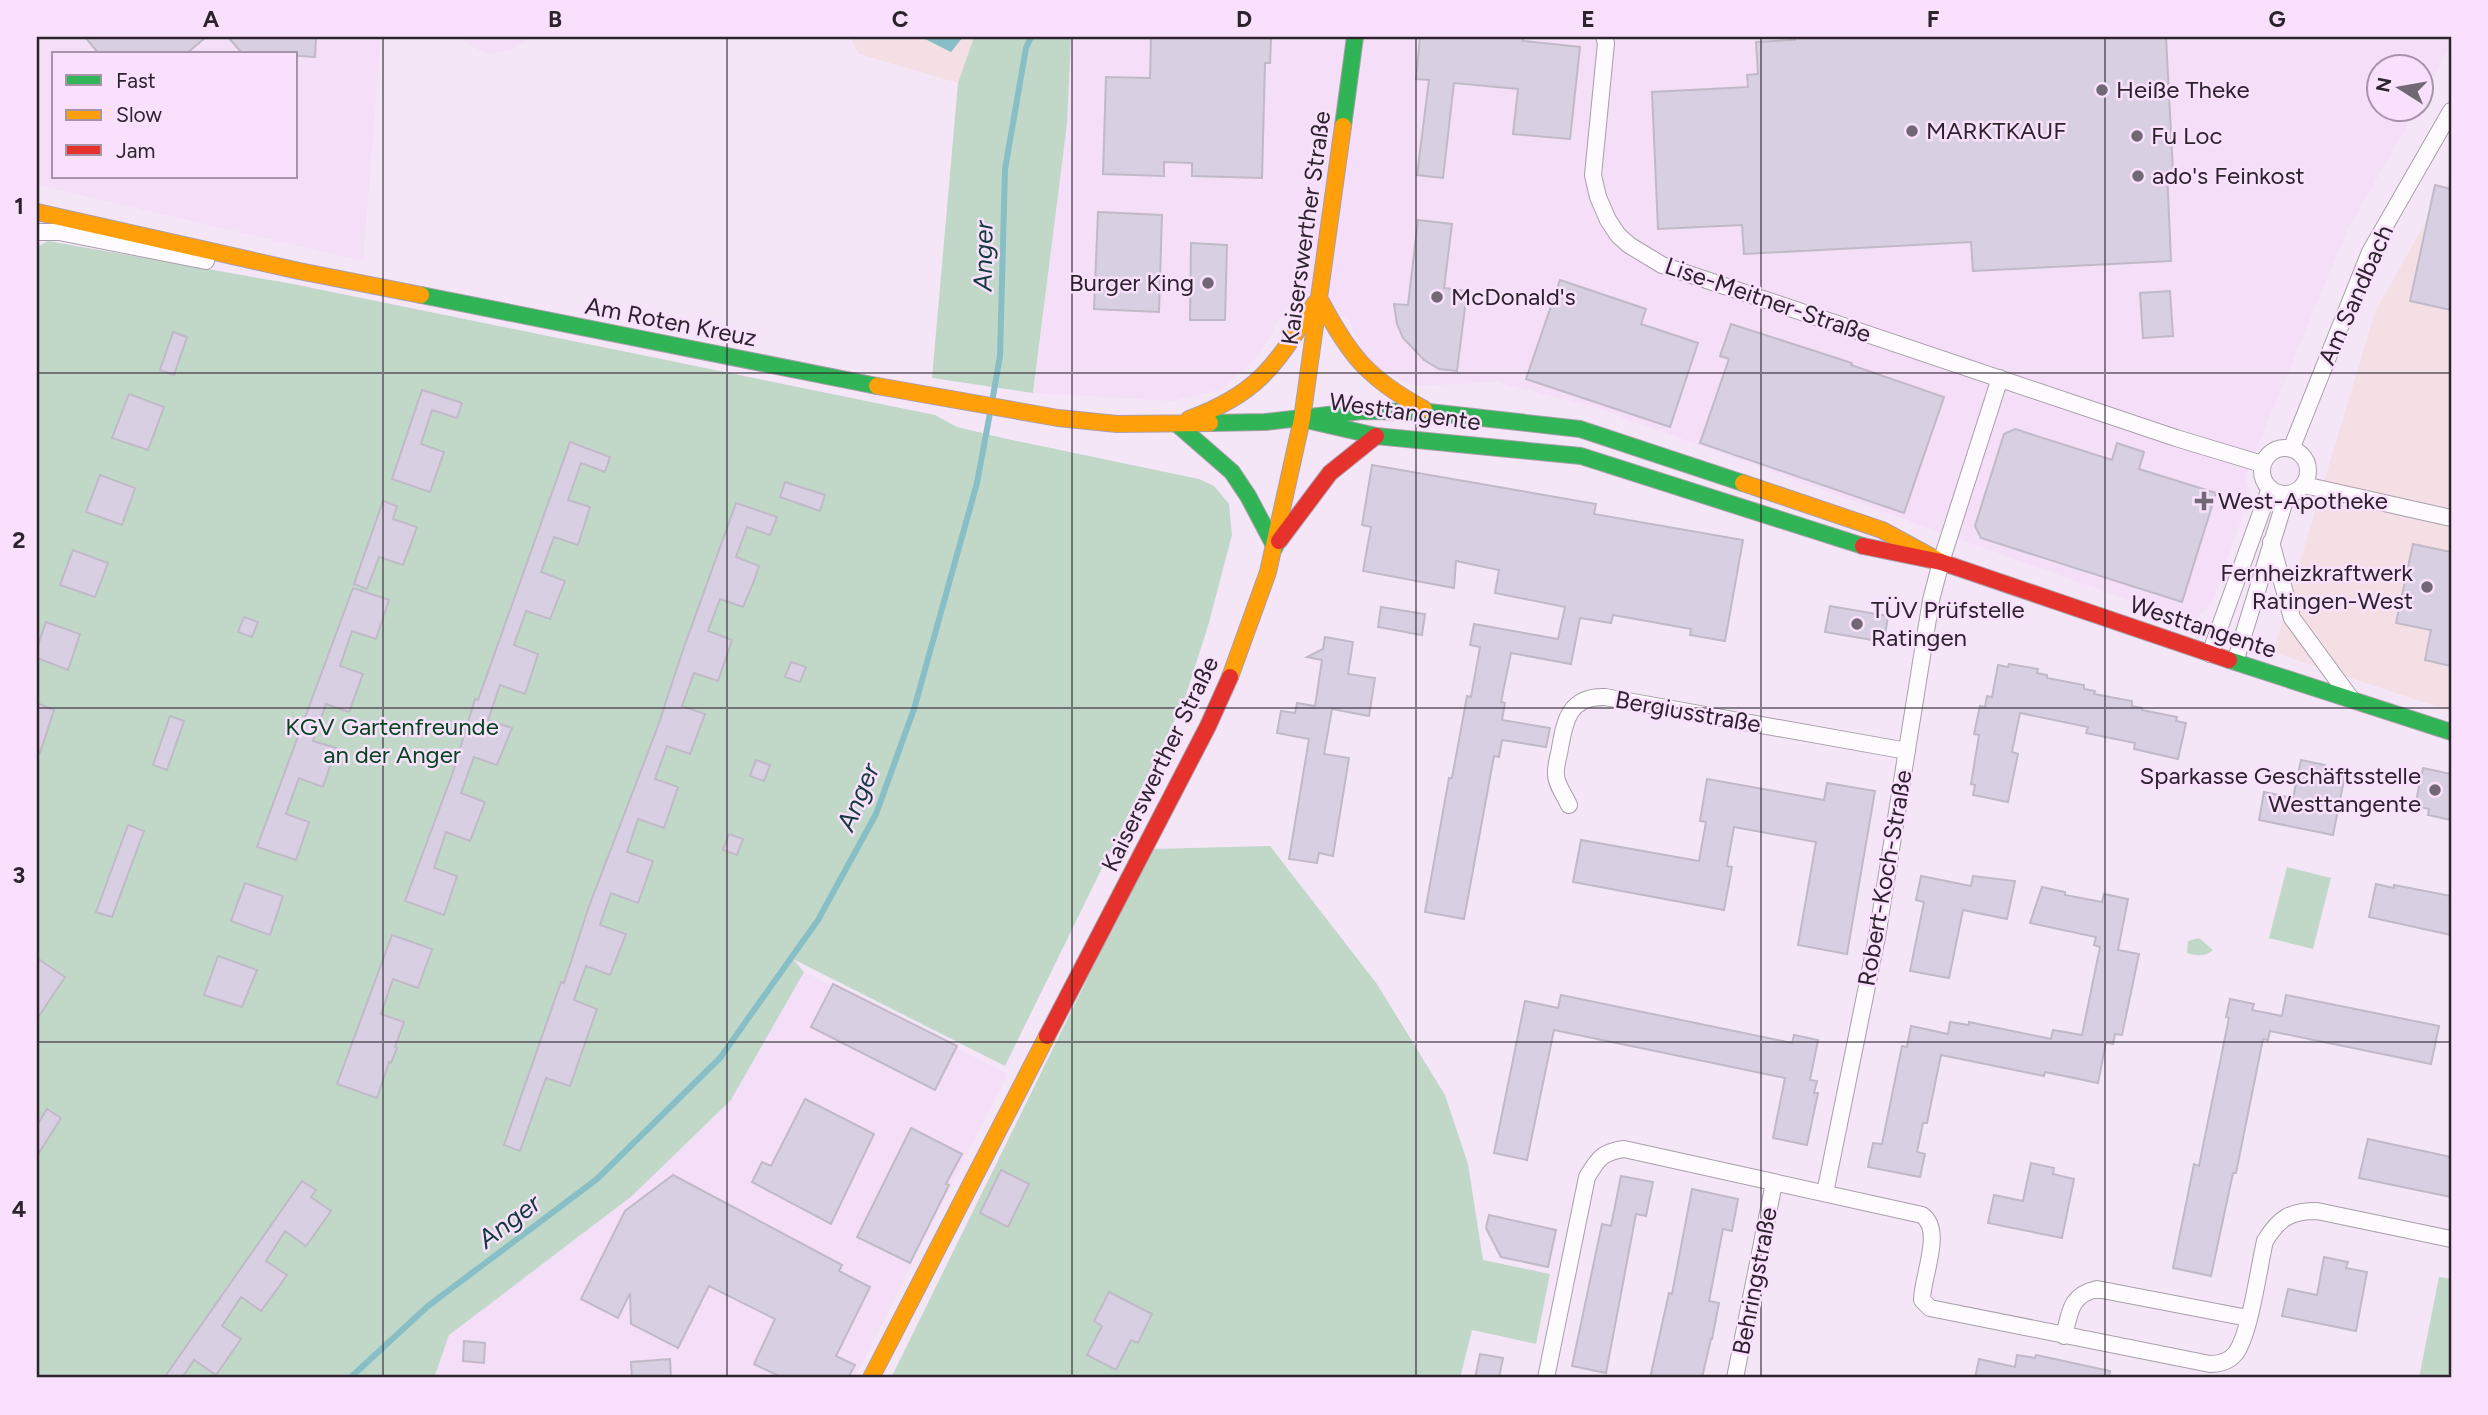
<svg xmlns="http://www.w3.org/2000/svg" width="2488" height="1415" font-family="Figtree,sans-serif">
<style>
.built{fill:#f4def8;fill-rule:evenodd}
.industrial{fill:#f3dfe4}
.green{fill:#c1d8c9}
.water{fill:#88bec5}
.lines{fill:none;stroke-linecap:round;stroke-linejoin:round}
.stream{stroke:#88bec5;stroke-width:6}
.building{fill:#d8d0e2;stroke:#c0b9c7;stroke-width:2}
.street-casing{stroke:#a99eab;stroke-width:18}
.fast-casing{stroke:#a99eab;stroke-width:18}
.slow-casing{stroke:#a99eab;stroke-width:18}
.jam-casing{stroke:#a99eab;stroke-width:18}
.street{stroke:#fdfbfe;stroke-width:16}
.fast{stroke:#30b455;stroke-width:16}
.slow{stroke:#ff9f0a;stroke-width:16}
.jam{stroke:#e5322d;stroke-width:16}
.grid{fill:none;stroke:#2c232d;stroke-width:2;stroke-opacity:0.55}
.poi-dot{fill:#726774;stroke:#f9e0fd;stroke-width:2.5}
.labels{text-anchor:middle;stroke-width:5;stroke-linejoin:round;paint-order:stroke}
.poi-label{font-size:24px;fill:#2c232d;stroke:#f9e0fd;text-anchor:start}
.street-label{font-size:24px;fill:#2c232d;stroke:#f9e0fd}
.park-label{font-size:24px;fill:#05461f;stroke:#f9e0fd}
.water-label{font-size:26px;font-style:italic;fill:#133b3d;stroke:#f9e0fd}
.neatline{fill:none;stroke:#2c232d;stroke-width:2.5}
.grid-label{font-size:23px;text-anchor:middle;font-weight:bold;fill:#2c232d}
</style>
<rect width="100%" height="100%" fill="#f4e6f7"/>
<path class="built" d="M37,37H381L363,261L37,185ZM54,54H296V177H54Z
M460,37H533L513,49L489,54L471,46Z
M1071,37H2451V45L2422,98V66H2380V108L2416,109L2346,233L2268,421L2245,477L2250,495L2211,605L2197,617H2175L1588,405L1496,382L1414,386L1377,368L1362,352L1348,317L1285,309L1259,356L1222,389L1172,401L1034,393L1067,124Z
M804,972L1008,1074L854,1378H434L448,1335L632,1196L731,1100Z"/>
<path class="industrial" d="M850,37H974L958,83L859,54Z
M2451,177V711L2273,652L2375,312Z"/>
<path class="green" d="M974,37H1071L1067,124L1033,393L932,378L958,83Z
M48,241L293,284L935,415L957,427L1003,438L1199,479L1214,486L1229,504L1232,535L1208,626L1184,701L1005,1066L793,959L804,972L731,1100L632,1196L449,1335L434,1378H37V247Z
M1270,846L1377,984L1445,1095L1468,1164L1483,1260L1550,1274L1536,1344L1472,1330L1460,1378H891L1151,849Z
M2287,867L2331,878L2313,949L2269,938Z
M2199,938L2213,950C2205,957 2197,956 2187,953L2188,941Z
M2439,1277L2451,1279V1378H2419Z"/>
<path class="water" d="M921,37H963L951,52Z"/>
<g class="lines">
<path class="stream" d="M992,402L1000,356L1005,169L1026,48L1031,37
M350,1378L428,1306L597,1179L720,1058L818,920L876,814L914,709L977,483L990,413"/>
</g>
<path class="building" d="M85,37H206L186,54H99Z
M228,37H316L315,57L241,52Z
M1151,37H1271L1270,63H1265L1262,178L1192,176V163L1164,162V176L1103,174L1106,77L1150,78Z
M1420,37H1523V41L1580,47L1570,139L1513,134L1518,89L1454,83L1443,178L1417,175L1429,80L1416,79Z
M1795,37H2166L2173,171H2167L2171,261L1973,271L1971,242L1744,254L1742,225L1658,229L1652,92L1748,87L1747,75L1758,74L1756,42L1795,40Z
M2435,185L2451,189V310L2410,301Z
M1098,212L1162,215L1159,312L1094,309Z
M1418,220L1452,224L1444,288L1467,291L1457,371L1439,369L1424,360L1403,338L1397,324L1394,304L1408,305Z
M1191,243L1227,245L1225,320H1190Z
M1560,280L1646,309L1641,324L1698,343L1670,427L1526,379Z
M2170,291L2173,336L2143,338L2140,293Z
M1731,324L1852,363L1851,365L1944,397L1904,513L1700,443L1729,359L1720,356Z
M173,332L187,337L174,375L160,370Z
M422,390L462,403L457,418L432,410L421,444L444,452L430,492L392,479Z
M129,394L164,407L148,450L112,438Z
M2015,429L2112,460L2117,443L2144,452L2139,469L2216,493L2182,602L1981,538L1975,526L2004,434Z
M570,442L610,457L605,472L581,463L568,500L590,507L578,545L554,537L541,572L565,581L550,619L526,611L514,645L538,654L525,694L500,685L488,720L512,728L497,765L474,757L461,793L485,802L470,841L446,832L434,868L457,876L444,915L405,901L452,775L475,699L478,700Z
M1372,465L1596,504L1594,514L1743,540L1725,641L1690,635L1691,629L1613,615L1611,623L1580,618L1571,664L1511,653L1501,702L1505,703L1502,720L1550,728L1546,747L1502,740L1499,757L1494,756L1464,919L1425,912L1449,778H1452L1467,696L1471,697L1480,647L1470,645L1474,624L1558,639L1565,607L1495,593L1499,570L1456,561L1454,588L1363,571L1371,527L1362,525Z
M100,475L135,488L122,525L86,512Z
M785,482L825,495L820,511L780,497Z
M383,501L397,506L393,519L417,527L403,565L379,557L367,589L354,584Z
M736,503L777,517L770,535L747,527L736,557L759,566L754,581L743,607L720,599L708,631L732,640L718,681L694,673L682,706L705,714L690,754L667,746L655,779L678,787L664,828L638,819L627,852L653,861L638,903L611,893L600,925L626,934L610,975L586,966L574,1000L597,1009L570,1086L546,1078L520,1151L504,1145L561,982L564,983L588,909L658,726L683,650Z
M2413,544L2451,552V666L2425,660L2431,630L2396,623Z
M73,550L108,563L95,597L60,585Z
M353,588L389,600L376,639L352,631L340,666L363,674L349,712L326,704L313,741L336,748L323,787L299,778L286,814L309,822L296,860L257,847Z
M1830,606L1888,616L1884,642L1825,632Z
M1381,607L1425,614L1422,635L1378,627Z
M244,617L258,622L252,637L238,632Z
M46,622L80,634L68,670L37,658V648Z
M1325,637L1353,642L1348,674L1375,678L1369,716L1332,709L1324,754L1349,758L1333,856L1319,853L1317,863L1289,859L1309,739L1277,733L1281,711L1295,713L1297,703L1315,706L1322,660L1307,657L1323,649Z
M791,662L806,667L800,682L785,677Z
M2009,664L2038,669L2037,673L2047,675V678L2084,685V689L2095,691L2094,694L2132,701V706L2142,708V710L2177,717L2176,721L2186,723L2178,759L2134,749L2135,743L2086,733L2088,727L2020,713L2012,752L2018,754L2008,802L1973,795L1975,785L1971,784L1979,735L1974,734L1980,706L1985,707L1987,696L1992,697L1998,665L2008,667Z
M37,703L54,710L40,753L37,752Z
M170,716L184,721L167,770L153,765Z
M756,760L770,765L764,781L750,776Z
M2301,760L2325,765L2324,771L2345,775L2333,835L2259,820L2264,792L2293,798Z
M2423,768L2451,774V820L2428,815L2429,809L2415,806Z
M1707,779L1824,800L1827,783L1875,791L1847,954L1798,945L1816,842L1734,827L1727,866L1732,867L1724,910L1573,882L1581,840L1699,861L1706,822L1700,821Z
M128,825L144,831L112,917L96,912Z
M729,834L743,839L737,855L723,850Z
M1921,876L1971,886L1973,876L2015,881L2007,919L1963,910L1949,978L1910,971L1924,902L1916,900Z
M245,883L283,896L270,935L231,921Z
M2376,884L2394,888V885L2451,896V935L2369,917Z
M2042,887L2065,892V895L2102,902L2104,894L2128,899L2118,950L2139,954L2122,1035L2115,1034L2113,1044L2106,1042L2098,1083L2045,1072L2044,1076L1941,1055L1927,1123H1923L1917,1152L1925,1154L1920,1177L1868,1167L1873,1143L1882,1144L1902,1046L1907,1047L1911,1026L1948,1034L1950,1022L1969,1025V1022L2051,1039L2053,1030L2082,1035L2100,947L2094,945L2096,937L2030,923Z
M392,935L432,949L418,988L393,979L381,1014L404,1022L395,1047L397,1048L391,1063L389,1062L377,1098L337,1084Z
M218,956L257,970L242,1007L204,995Z
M37,958L65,977L37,1019Z
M833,984L957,1046L935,1090L811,1027Z
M1561,995L1792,1043L1794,1035L1818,1040L1810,1080L1817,1081L1814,1093H1818L1807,1145L1773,1138L1785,1078L1554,1030L1527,1160L1494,1153L1525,1001L1558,1008Z
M2286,995L2439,1026L2431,1064L2270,1031L2268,1040L2263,1039L2236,1173H2233L2211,1276L2173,1268L2194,1164L2199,1166L2229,1018L2226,1017L2230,999L2254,1004L2252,1010L2282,1016Z
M805,1099L874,1134L831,1224L752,1182L762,1162L771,1166Z
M47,1109L61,1118L37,1156V1125Z
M911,1128L962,1154L946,1184L949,1185L910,1263L857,1237Z
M2368,1139L2451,1157V1197L2359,1178Z
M2031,1163L2054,1168L2053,1174L2074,1179L2062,1238L1988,1223L1994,1195L2023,1201Z
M1001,1170L1029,1184L1008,1227L980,1213Z
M673,1175L842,1265L839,1271L870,1287L836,1356L855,1365L848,1378H783L754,1364L775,1319L709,1286L678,1348L631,1324L630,1293L618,1318L581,1299L625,1211Z
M1621,1176L1653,1182L1646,1216L1636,1214L1606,1373L1572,1366L1602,1224L1611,1226Z
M302,1181L316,1190L311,1197L331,1211L306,1246L285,1231L266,1261L287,1275L278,1288L261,1311L241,1297L222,1326L241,1339L216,1375L194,1360L182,1378H164Z
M1692,1189L1738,1199L1732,1231L1723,1229L1709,1301L1719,1303L1712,1339H1711L1702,1378H1650L1669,1293L1672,1294Z
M1489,1215L1556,1230L1548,1267L1501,1257L1486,1228Z
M2324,1257L2348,1262L2346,1268L2367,1272L2356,1331L2282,1316L2288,1289L2317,1295Z
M1109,1292L1152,1314L1138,1343L1131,1340L1116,1370L1087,1355L1102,1326L1094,1321Z
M464,1341L485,1343L484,1363L463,1361Z
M1480,1354L1503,1358L1499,1378H1475Z
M2017,1355L2035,1358L2036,1355L2110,1371L2109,1378H1975L1979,1359L2015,1367Z
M670,1359L671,1378H632L631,1362Z"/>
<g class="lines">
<g class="street-casing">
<path id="street" d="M1604,37L1606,43L1593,175L1598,197L1608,220L1618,235L1629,245L1662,265L2176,438L2262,464
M37,232H59L206,261
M2292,447L2370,252L2451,111
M2262 471a23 23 0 1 1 46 0a23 23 0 1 1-46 0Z
M2304,485L2451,518
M2271,542L2292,618L2352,700
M2210,654L2270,488
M2235,662L2287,494
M1569,805C1565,796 1556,784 1556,775C1555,766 1559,756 1560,748C1565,719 1570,696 1605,697L1907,751
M1825,1193L1877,937L1931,600L1941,562L2000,378
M2064,1336C2070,1312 2070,1295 2097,1289L2248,1318
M1546,1378L1587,1177C1598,1159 1602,1152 1624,1149L1922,1215C1944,1230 1922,1277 1922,1300L1930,1308L2210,1364C2219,1364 2229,1361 2235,1354C2250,1336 2259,1266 2265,1241C2279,1218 2290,1211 2317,1211L2451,1239
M1735,1378L1774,1183"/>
</g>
<g class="fast-casing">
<path id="fast" d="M1343,126L1355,37
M421,295L877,386
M1311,421L1376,436L1581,456L1863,546
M1210,423L1265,422L1362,411L1429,412L1580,429L1743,483
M1177,424L1232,472L1248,496L1275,547
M2229,660L2451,732"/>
</g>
<g class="slow-casing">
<path id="slow" d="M37,212L299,271L421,295
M1319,298C1349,355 1367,378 1424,409
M877,386L1058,418L1117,424L1210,423
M1189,419C1260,393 1276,364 1315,303
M1743,483L1882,530L1941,562
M1230,677L1268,572L1302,419L1343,126
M871,1378L1047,1036"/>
</g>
<g class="jam-casing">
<path id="jam" d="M1279,541L1330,473L1376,436
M1863,546L1941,562L2229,660
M1047,1036L1208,726L1230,677"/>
</g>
<use href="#street" class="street"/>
<use href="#fast" class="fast"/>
<use href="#slow" class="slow"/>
<use href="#jam" class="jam"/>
</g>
<path class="grid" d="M383,37V1378M727,37V1378M1072,37V1378M1416,37V1378M1761,37V1378M2105,37V1378M37,373H2451M37,708H2451M37,1042H2451"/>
<g class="poi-dot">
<circle cx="2102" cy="90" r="7"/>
<circle cx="1912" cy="131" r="7"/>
<circle cx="2137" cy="136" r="7"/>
<circle cx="2138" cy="176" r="7"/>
<circle cx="1208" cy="283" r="7"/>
<circle cx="1437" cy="297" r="7"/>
<path d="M2200.5 490.5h7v7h7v7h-7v7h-7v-7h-7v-7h7z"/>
<circle cx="2427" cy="587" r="7"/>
<circle cx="1857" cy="624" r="7"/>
<circle cx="2435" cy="790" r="7"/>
</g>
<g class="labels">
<g class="poi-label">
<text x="2116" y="98">Heiße Theke</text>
<text x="1926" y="139">MARKTKAUF</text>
<text x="2151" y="144">Fu Loc</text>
<text x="2152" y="184">ado's Feinkost</text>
<text x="1194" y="291" text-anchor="end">Burger King</text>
<text x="1451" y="305">McDonald's</text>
<text x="2218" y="509">West-Apotheke</text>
<text x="2413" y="581" text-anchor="end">Fernheizkraftwerk<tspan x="2413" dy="28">Ratingen-West</tspan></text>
<text x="1871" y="618">TÜV Prüfstelle<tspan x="1871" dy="28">Ratingen</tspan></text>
<text x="2421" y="784" text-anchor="end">Sparkasse Geschäftsstelle<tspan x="2421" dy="28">Westtangente</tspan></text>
</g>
<g class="street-label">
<text transform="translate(1306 228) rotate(-82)" y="8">Kaiserswerther Straße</text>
<text transform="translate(2356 295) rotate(-66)" y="8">Am Sandbach</text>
<text transform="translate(1768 300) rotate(19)" y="8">Lise-Meitner-Straße</text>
<text transform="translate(671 322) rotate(11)" y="8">Am Roten Kreuz</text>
<text transform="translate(1405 412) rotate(8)" y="8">Westtangente</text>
<text transform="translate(2203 627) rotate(18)" y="8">Westtangente</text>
<text transform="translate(1688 712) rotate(10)" y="8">Bergiusstraße</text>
<text transform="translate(1160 764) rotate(-64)" y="8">Kaiserswerther Straße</text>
<text transform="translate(1885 878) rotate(-80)" y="8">Robert-Koch-Straße</text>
<text transform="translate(1755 1281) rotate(-79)" y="8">Behringstraße</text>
</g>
<g class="park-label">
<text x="392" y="735">KGV Gartenfreunde<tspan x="392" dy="28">an der Anger</tspan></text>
</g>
<g class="water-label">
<text transform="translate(983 256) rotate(-89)" y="9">Anger</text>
<text transform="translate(858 797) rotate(-67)" y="9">Anger</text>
<text transform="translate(509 1221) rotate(-37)" y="9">Anger</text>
</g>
</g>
<rect width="2488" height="1415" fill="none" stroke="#f9e0fd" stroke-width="77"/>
<rect x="52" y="52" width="245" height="126" fill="#f9e0fd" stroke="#a794aa" stroke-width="2"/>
<rect x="66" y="75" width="35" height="10" fill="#30b455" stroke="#a794aa" stroke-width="2"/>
<text x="116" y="88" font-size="21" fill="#2c232d">Fast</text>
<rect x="66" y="110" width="35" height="10" fill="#ff9f0a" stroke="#a794aa" stroke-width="2"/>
<text x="116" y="122" font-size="21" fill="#2c232d">Slow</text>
<rect x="66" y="145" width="35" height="10" fill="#e5322d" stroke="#a794aa" stroke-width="2"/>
<text x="116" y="158" font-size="21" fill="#2c232d">Jam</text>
<g transform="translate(2400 88) rotate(281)"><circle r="33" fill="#f9e0fd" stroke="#a794aa" stroke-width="2"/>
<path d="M0-5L12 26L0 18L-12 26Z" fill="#726774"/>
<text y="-10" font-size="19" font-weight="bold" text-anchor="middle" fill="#2c232d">N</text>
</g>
<rect x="38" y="38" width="2412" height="1338" class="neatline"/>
<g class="grid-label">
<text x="211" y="27">A</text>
<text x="555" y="27">B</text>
<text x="900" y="27">C</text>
<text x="1244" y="27">D</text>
<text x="1588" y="27">E</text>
<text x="1933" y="27">F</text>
<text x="2277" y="27">G</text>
<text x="19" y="214">1</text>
<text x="19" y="548">2</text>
<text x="19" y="883">3</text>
<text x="19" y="1217">4</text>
</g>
</svg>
